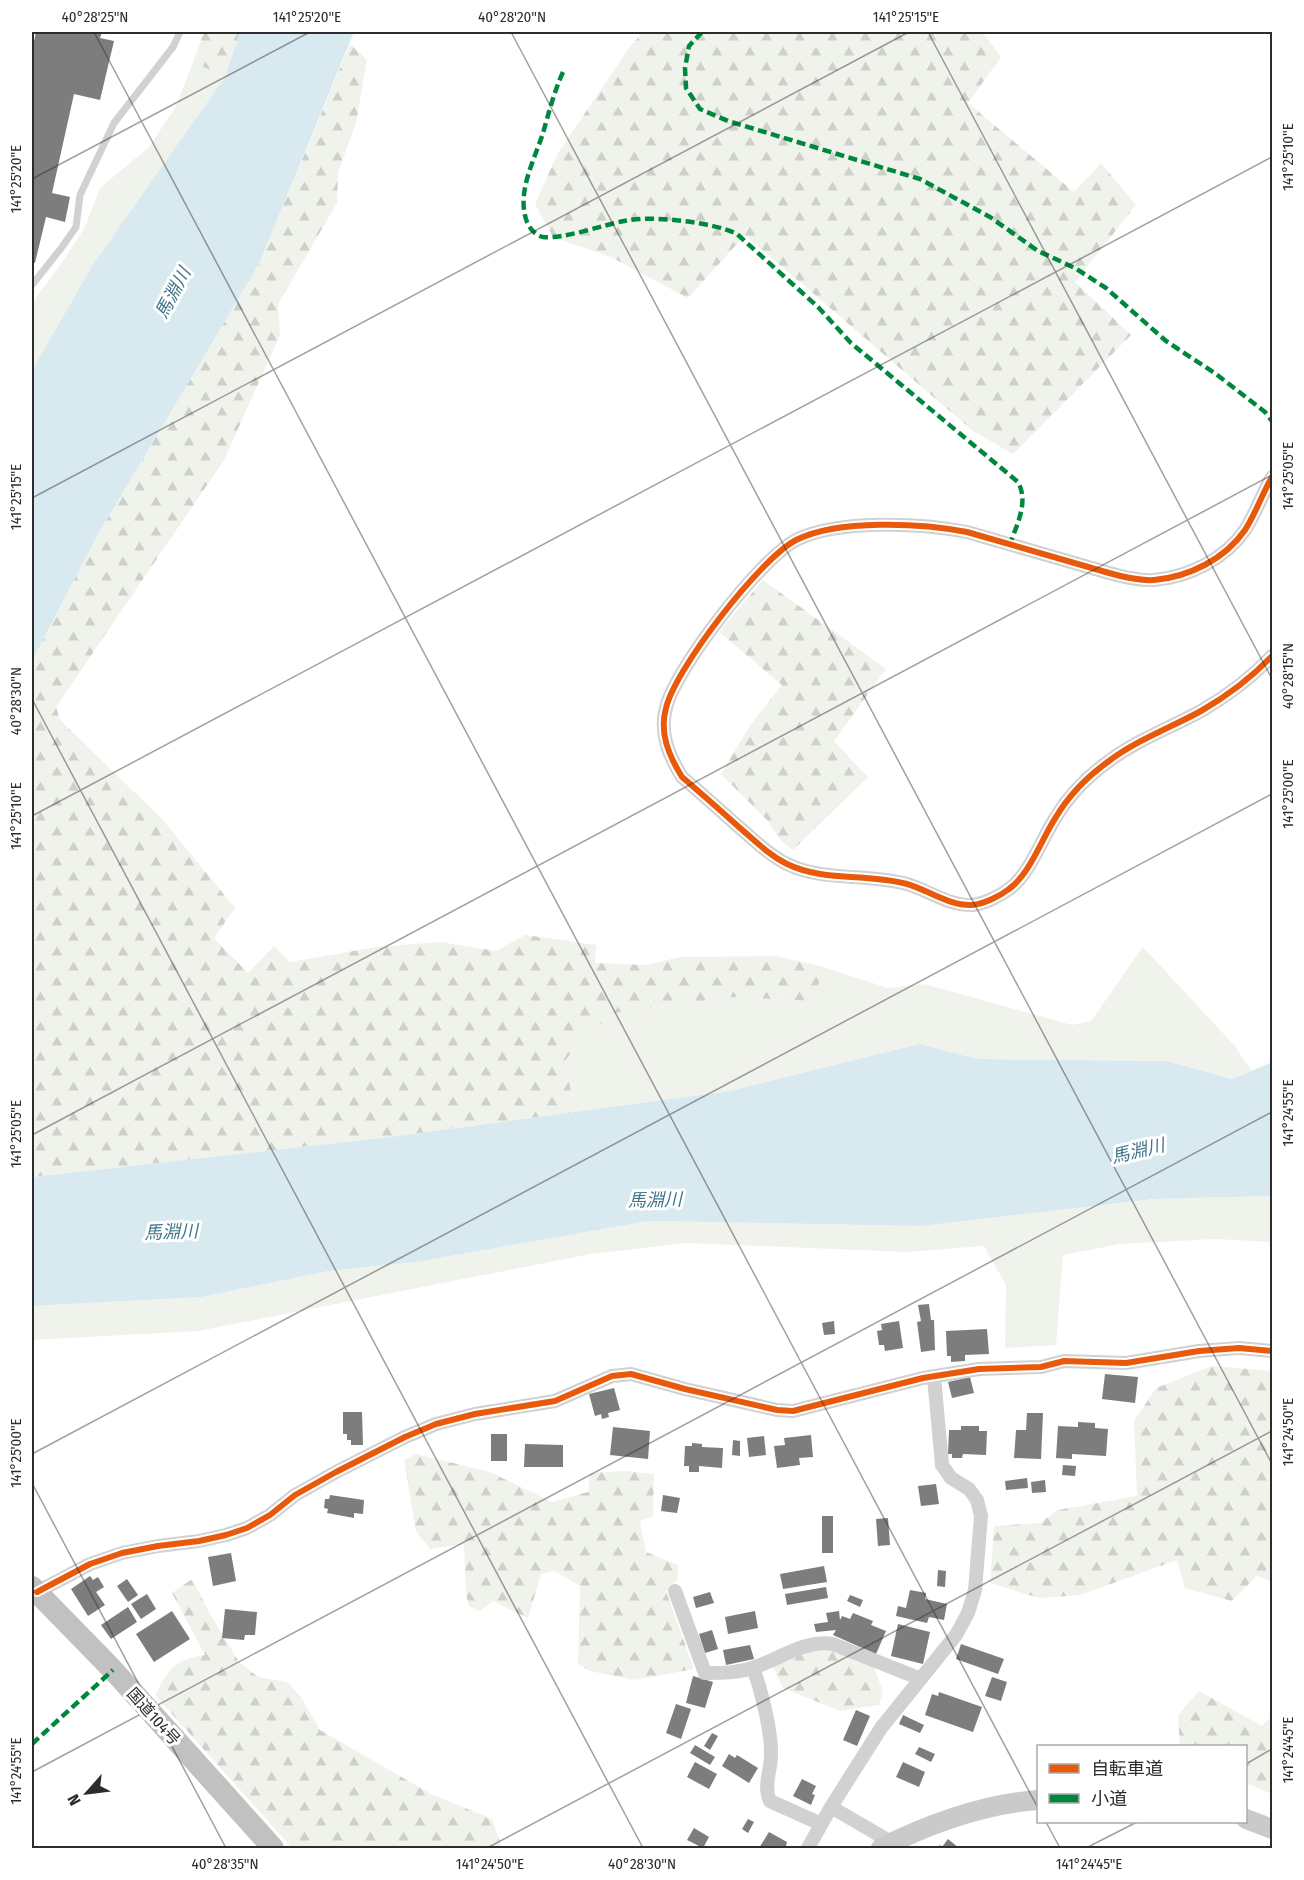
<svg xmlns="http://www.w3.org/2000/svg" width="1304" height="1880" font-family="'Fira Sans Condensed','Noto Sans JP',sans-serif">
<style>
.grass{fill:#f0f3eb}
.forest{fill:url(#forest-firs)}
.water{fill:#d8e9f0}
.building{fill:#7d7d7d}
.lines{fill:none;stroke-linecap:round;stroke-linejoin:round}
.service{stroke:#d1d1d1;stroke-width:7}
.minor{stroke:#d1d1d1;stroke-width:14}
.secondary{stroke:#cacaca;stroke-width:20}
.trunk{stroke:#c1c1c1;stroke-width:22}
.quiet{stroke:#00873e;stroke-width:4.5;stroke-dasharray:9 4.5;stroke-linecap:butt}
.cycleway-casing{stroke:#fff;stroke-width:10}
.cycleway{stroke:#e8590c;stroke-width:6}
.ticks{fill:none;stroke:#2c2c2c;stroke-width:1.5;stroke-opacity:0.45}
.labels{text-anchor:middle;stroke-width:6;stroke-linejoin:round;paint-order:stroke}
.street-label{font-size:16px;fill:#2c2c2c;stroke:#fff}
.water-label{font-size:18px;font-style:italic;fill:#3f758a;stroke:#fff}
.neatline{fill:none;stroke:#2c2c2c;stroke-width:2}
.ticks-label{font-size:15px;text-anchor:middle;fill:#2c2c2c}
</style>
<defs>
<pattern id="forest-firs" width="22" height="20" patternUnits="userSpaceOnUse" patternTransform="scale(1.5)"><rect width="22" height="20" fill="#f0f3eb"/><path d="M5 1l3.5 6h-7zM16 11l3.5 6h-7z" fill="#ced0ca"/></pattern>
</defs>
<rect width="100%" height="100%" fill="#fff"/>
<path class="grass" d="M193,62L225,77L94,263L32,370V303L62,263L85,227L100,188L150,146L176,106Z
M1143,947L1234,1045L1252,1071L1234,1079L1166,1061L977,1059L919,1044L730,1091L575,1112L565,1061L579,1042L614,1013L732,997L807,1001L820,982V966L888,988L924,984L1072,1025L1091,1021Z
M1272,1196V1242L1215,1239L1120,1244L1063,1255L1056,1345L1005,1348L1006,1285L984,1246L908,1252L687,1243L591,1254L198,1331L32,1340V1306L202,1297L328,1271L416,1262L649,1221L921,1226L1155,1199Z"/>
<path class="forest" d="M204,32H240L225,77L193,62Z
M644,32H982L1001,57L968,103L1074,192L1101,163L1136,205L1075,282L1131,335L1013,454L973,431L745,235L688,298L611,257L553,237L535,204L558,153L631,45Z
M350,44L367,60L356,123L338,172L337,203L278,304L280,335L224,460L56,707L60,720L162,819L235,908L214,938L248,973L274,946L290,962L377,947L441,942L496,951L525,935L596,945L595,963L646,965L680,957L776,956L820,966V982L807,1001L732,997L614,1013L579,1042L565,1061L575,1112L390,1137L32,1177V661L97,536L259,264Z
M763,580L886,669L834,741L868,777L793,850L782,842L767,820L721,774L751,724L782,685L719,632Z
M1212,1366L1272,1371V1582L1257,1576L1232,1601L1185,1588L1177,1560L1080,1595L1039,1598L990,1583L994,1526L1040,1523L1058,1510L1137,1496L1134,1421L1156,1388Z
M416,1454L490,1472L552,1502L588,1492L590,1473L626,1471L654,1474L653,1516L640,1521L646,1552L678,1565V1579L666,1591L694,1669L634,1680L590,1671L578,1664L580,1586L554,1571L541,1574L528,1618L493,1601L479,1611L469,1606L466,1594L464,1544L430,1549L416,1531L404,1460Z
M192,1579L210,1614L239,1662L258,1677L287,1682L301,1697L320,1730L431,1794L492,1819L502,1848H292L155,1695C170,1669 172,1660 205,1655L172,1593Z
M827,1648L874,1667L883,1692L878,1705L840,1711L783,1688L773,1667L791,1656Z
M1199,1691L1262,1726L1272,1716V1794L1246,1783V1746H1180L1178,1715Z"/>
<path class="water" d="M240,32H354L259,264L97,536L32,661V370L94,263L225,77Z
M919,1044L977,1059L1166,1061L1233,1079L1272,1062V1196L1154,1199L921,1226L649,1221L416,1262L328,1271L202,1297L32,1306V1177L390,1137L730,1091Z"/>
<path class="building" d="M36,32H73L80,33L81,32H102L100,38L114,41L100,100L74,94L52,193L70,197L65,222L46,217L35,263L32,262V51Z
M929,1304L931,1320H934L935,1350L921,1352L917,1322L921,1321L918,1305Z
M834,1321L835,1334L824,1335L822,1323Z
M899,1321L903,1348L885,1351L884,1345H879L877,1331L882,1330L881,1324Z
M987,1329L989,1354L965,1355V1361L951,1362V1356H947L946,1331Z
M1105,1374L1138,1377L1135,1403L1102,1399Z
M970,1377L974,1393L952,1398L948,1382Z
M614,1388L620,1410L608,1413L609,1417L602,1419L601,1414L595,1416L589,1394Z
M343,1412H362L363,1445H351V1440H347V1434H343Z
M1027,1413H1043L1041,1459L1014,1458L1016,1430H1026Z
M1078,1422L1095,1423V1428L1108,1429L1106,1456L1072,1454V1459L1056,1458L1058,1426L1078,1427Z
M961,1426H979V1431H987L986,1455L963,1454L962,1458H952V1454H948L949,1430H961Z
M613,1427L650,1431L648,1459L610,1455Z
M491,1434H507V1461H491Z
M811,1435L813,1457L799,1458L800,1465L777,1468L774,1446L785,1445L784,1438Z
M764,1436L766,1455L749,1457L747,1438Z
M733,1440L740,1441V1456L732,1455Z
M692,1443L702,1444V1447L723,1448L722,1468L699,1466V1472H689V1466H684L685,1446H692Z
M525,1444L563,1445V1467H524Z
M1063,1465L1076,1466L1075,1476L1062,1475Z
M1027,1478L1028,1488L1006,1490L1005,1481Z
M1045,1480L1046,1492L1032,1493L1031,1482Z
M936,1484L939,1504L921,1506L918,1486Z
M330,1495L364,1500L363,1514L354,1513V1518L327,1513L328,1509L324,1508L325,1499H329Z
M663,1495L680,1498L677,1513L661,1511Z
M822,1516H833V1553H822Z
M888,1518L890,1545L878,1546L876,1519Z
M231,1553L236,1581L213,1586L208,1557Z
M824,1566L827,1582L783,1589L780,1574Z
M938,1570L946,1571L945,1587L937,1586Z
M90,1576L93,1580L98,1577L104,1587L96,1592L105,1605L88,1616L71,1589Z
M127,1579L138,1595L128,1602L117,1586Z
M826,1587L828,1598L787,1605L785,1594Z
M910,1590L926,1593L925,1599L947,1604L944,1620L929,1617L927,1623L896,1616L898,1606L906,1608Z
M710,1592L714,1603L696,1608L693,1597Z
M147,1594L156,1609L141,1619L131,1604Z
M850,1595L863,1600L860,1607L847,1601Z
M128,1607L137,1622L111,1639L101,1625Z
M225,1609L257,1612L255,1635H245L244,1640L222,1638Z
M172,1611L190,1639L154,1662L136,1634Z
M755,1611L758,1628L728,1634L725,1617Z
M839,1611L840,1620L842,1616L850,1619L853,1613L873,1621L871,1625L886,1631L876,1654L833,1635L836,1630L816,1632L814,1624L828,1622L826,1613Z
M898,1624L930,1632L923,1664L891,1656Z
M712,1630L718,1649L705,1653L699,1634Z
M961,1644L1004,1659L998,1674L956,1659Z
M750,1645L754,1659L726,1665L723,1650Z
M693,1676L713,1682L705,1708L686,1703Z
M992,1677L1007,1682L1001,1701L985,1696Z
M939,1692L982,1707L973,1732L925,1715L932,1694L938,1696Z
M676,1704L691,1709L681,1739L666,1733Z
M856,1710L870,1716L857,1746L843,1740Z
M903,1715L924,1725L920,1733L899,1724Z
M712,1733L718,1736L710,1750L704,1746Z
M695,1745L715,1757L710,1765L690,1753Z
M919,1747L935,1754L931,1762L915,1754Z
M729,1754L735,1758L737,1755L758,1768L749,1783L722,1766Z
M695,1762L717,1774L709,1789L687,1777Z
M903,1762L925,1772L919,1787L896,1777Z
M802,1779L816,1786L812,1794L815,1795L811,1805L793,1796Z
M748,1819L754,1822L748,1833L742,1829Z
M694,1828L709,1837L703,1848L687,1840Z
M769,1832L787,1842L786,1846L790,1848H759Z
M948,1839L959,1848H937L940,1845L942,1847Z"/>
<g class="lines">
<path class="service" d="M32,285L62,247L76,227L80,195L114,123L173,47L180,32"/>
<path class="minor" d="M1272,477C1262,494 1256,513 1245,530C1225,559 1189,577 1154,580C1139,581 1123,577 1109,573L967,532C921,523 838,519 796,540C760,559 675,669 666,708C659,733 669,756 682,777C702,794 721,811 740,828C755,841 769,855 787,864C824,882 867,873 907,884C928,890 949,906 972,905C984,904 1000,896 1009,889C1030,874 1042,838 1056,817C1069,795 1088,776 1109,761C1137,740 1170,728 1201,711C1227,696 1252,677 1272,656
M675,1591L705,1673C721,1673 737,1673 752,1668C779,1660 804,1639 833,1644L921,1679
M37,1592L90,1564L122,1553L158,1546L199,1541L226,1535L247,1528L270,1515L295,1495L336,1472L405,1437L436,1424L475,1414L555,1401L612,1376L631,1374L685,1389L777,1410L793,1411L923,1378L979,1369L1041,1367L1064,1361L1126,1363L1199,1351L1239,1348L1272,1351
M753,1668C761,1689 772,1733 771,1755C771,1771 763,1786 770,1801L821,1824
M831,1807L898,1846
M808,1848L831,1807L881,1728L956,1635L968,1613L975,1590L981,1516L977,1500L969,1489L951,1478L942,1465L934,1377"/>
<path class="secondary" d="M1246,1819L1272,1829
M881,1848C929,1824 985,1804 1038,1800"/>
<path class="trunk" d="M32,1587L113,1670L273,1848"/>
<path class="quiet" d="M702,32L689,46L685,68L686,88L700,109L728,121L920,179L990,217L1038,251L1075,268L1106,288L1166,341L1216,374L1265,412L1272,421
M563,72C554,92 549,112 543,133C534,161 516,193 527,222C530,229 535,235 543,237C564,239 603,225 624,221C651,215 713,222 737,234L818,307L851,343L1018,482C1029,502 1017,524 1010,544
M32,1744L113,1670"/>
<g class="cycleway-casing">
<path id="cycleway" d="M1272,477C1262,494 1256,513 1245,530C1225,559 1189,577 1154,580C1139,581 1123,577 1109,573L967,532C921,523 838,519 796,540C760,559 675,669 666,708C659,733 669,756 682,777C702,794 721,811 740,828C755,841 769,855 787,864C824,882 867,873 907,884C928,890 949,906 972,905C984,904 1000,896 1009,889C1030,874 1042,838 1056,817C1069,795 1088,776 1109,761C1137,740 1170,728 1201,711C1227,696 1252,677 1272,656
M37,1592L90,1564L122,1553L158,1546L199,1541L226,1535L247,1528L270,1515L295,1495L336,1472L405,1437L436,1424L475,1414L555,1401L612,1376L631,1374L685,1389L777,1410L793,1411L923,1378L979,1369L1041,1367L1064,1361L1126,1363L1199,1351L1239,1348L1272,1351"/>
</g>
<use href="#cycleway" class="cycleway"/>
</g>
<path class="ticks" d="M94,32L1038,1808M511,32L1272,1464M928,32L1272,679M32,179L310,32M32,498L909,32M32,699L643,1848M32,816L1272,157M32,1135L1272,475M32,1454L1272,794M32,1483L226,1848M1246,1764L1272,1749M32,1772L1272,1112M1046,1822L1060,1848M487,1848L1272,1431M1086,1848L1137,1822"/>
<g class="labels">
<g class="street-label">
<text transform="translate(154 1716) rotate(48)" y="6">国道104号</text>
</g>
<g class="water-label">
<text transform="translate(173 293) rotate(-62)" y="6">馬淵川</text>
<text transform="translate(1138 1151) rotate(-13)" y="6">馬淵川</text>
<text transform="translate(655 1200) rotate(-1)" y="6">馬淵川</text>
<text transform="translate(171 1232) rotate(-2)" y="6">馬淵川</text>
</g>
</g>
<rect width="1304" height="1880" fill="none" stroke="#ffffff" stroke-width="66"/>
<rect x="1037" y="1745" width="210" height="78" fill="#ffffff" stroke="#ababab" stroke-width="1.5"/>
<rect x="1049" y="1764" width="30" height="9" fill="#e8590c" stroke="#ababab" stroke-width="1.5"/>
<text x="1091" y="1775" font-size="18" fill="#2c2c2c">自転車道</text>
<rect x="1049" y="1794" width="30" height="9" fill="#00873e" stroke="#ababab" stroke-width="1.5"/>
<text x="1091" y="1805" font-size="18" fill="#2c2c2c">小道</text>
<g transform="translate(87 1793) rotate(242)" stroke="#ffffff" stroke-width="4.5" paint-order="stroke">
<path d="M0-4.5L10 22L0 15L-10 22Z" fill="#2c2c2c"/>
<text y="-9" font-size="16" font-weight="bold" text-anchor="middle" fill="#2c2c2c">N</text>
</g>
<rect x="33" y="33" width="1238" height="1814" class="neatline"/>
<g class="ticks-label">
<text x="95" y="22">40°28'25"N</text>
<text x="307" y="22">141°25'20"E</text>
<text x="512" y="22">40°28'20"N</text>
<text x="906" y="22">141°25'15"E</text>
<text transform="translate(1288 157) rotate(-90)" y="5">141°25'10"E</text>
<text transform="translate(16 179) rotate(-90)" y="5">141°25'20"E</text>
<text transform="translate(1288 476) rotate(-90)" y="5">141°25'05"E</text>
<text transform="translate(16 497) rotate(-90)" y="5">141°25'15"E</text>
<text transform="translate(1288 676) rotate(-90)" y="5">40°28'15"N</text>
<text transform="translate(16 701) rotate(-90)" y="5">40°28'30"N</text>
<text transform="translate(1288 794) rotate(-90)" y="5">141°25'00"E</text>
<text transform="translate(16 816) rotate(-90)" y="5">141°25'10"E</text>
<text transform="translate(1288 1113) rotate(-90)" y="5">141°24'55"E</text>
<text transform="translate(16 1134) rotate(-90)" y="5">141°25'05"E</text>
<text transform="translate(1288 1432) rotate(-90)" y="5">141°24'50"E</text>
<text transform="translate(16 1453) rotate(-90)" y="5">141°25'00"E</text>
<text transform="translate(1288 1750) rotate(-90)" y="5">141°24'45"E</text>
<text transform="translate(16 1771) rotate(-90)" y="5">141°24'55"E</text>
<text x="225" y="1869">40°28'35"N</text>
<text x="490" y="1869">141°24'50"E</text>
<text x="642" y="1869">40°28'30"N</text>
<text x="1089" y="1869">141°24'45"E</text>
</g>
</svg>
